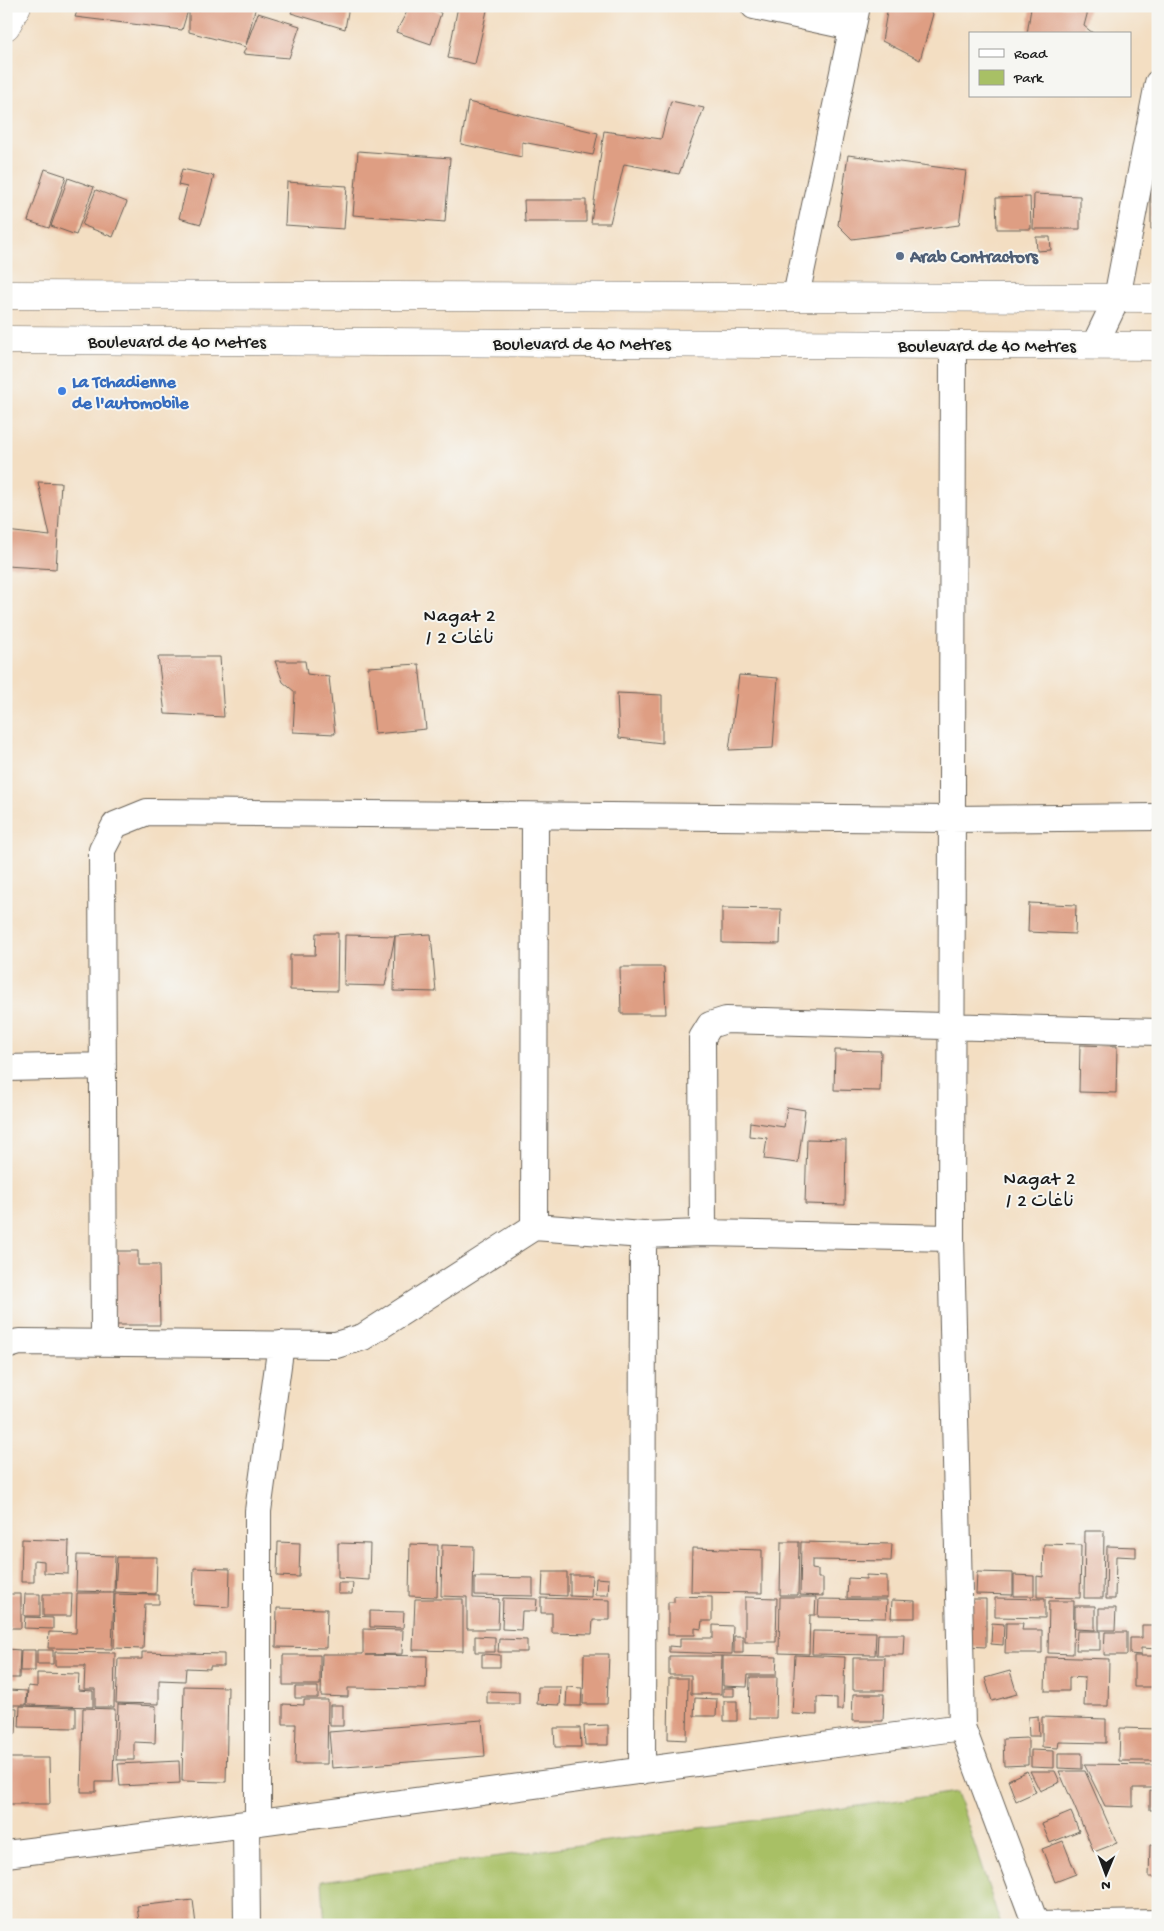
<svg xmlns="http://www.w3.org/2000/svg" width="1164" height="1931" font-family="'Gochi Hand','Playpen Sans Arabic',sans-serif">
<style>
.green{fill:#a8c065;stroke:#626e40}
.building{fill:#de9e83}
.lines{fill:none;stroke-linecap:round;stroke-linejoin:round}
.minor-casing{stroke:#676056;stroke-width:28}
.tertiary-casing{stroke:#676056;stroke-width:29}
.primary-casing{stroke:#676056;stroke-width:29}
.minor{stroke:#fff;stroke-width:26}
.tertiary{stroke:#fff;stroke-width:28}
.primary{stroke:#fff;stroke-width:28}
.service-dot{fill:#5c6f8a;stroke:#f6f6f2;stroke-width:2}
.shop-dot{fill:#3f7fe0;stroke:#f6f6f2;stroke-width:2}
.labels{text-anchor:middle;stroke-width:4;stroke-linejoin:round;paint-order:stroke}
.service-label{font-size:18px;font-weight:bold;fill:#4e5e75;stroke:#f6f6f2;text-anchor:start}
.street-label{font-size:18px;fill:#1c1c1c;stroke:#f6f6f2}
.shop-label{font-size:18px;font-weight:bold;fill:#366cbe;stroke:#f6f6f2;text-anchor:start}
.neighbourhood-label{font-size:19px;letter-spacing:1px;fill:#1c1c1c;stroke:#f6f6f2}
</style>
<rect width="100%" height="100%" fill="#f6f6f2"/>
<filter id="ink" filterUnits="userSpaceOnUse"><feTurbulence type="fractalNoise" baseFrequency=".02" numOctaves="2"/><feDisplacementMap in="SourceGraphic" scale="10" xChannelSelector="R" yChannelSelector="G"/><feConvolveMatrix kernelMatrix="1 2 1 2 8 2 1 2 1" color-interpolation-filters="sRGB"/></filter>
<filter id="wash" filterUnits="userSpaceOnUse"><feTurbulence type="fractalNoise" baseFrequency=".0096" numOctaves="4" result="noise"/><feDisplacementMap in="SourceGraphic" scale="20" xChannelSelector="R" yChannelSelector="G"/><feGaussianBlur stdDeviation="1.12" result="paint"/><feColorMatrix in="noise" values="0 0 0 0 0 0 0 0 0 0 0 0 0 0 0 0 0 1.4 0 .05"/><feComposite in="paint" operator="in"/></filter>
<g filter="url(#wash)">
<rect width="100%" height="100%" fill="#f3dec2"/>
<path class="green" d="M957,1792L1001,1925H325L322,1881Z"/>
<g id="blocks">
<path class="building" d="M79,6H186L189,7L200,10L201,6H256L246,45L258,13L300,26L289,58L243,54L246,47L189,32V7L182,30L75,17Z
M294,6H349L345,29L291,13Z
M410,6H428L441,13L431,44L396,32Z
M458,6H488L475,64L448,58Z
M888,6H917L933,14L920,60L882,41Z
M1039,6L1089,7L1084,26L1094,34H1027L1031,8H1038Z
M671,101L704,108L679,174L624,164L610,223H591L604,131L661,139Z
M468,102L598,133L593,155L522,142V157L461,144Z
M358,151L450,158L445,222L353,215Z
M848,155L966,171L959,225L852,239L838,225Z
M45,169L66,176L49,228L28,221Z
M182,169L214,176L201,224L179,218L187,187L178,185Z
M68,178L94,187L76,235L51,226Z
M287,182L347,186L344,229L285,225Z
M96,190L127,202L113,237L82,225Z
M1151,190H1158V229H1151Z
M1034,194L1080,196V229H1033Z
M1030,197L1031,229H997L996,198Z
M524,200H586V222H525Z
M1036,237H1050L1051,250L1037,251Z
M38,482L61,483L56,569L6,566V531L50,536Z
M158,657H220L224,717L165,714Z
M275,661H305L307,674L329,677L335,734L293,732L295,692L283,682Z
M419,664L426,729L375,734L368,667Z
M739,675L778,678L773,748L729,750Z
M617,693L662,695V743L619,738Z
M1029,903L1076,905L1075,934L1028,932Z
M722,908L781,909L780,944L722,943Z
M316,933H338L337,991L290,990V955H315Z
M431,934L436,992L394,991L395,936L385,986L344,985L345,935L395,936Z
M620,967H664L666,1014H621Z
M1080,1045L1117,1046L1116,1093L1079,1092Z
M835,1050L881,1051L880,1091L834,1090Z
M787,1107L805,1110L798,1163L764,1159L767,1138L749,1136L750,1122L784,1127Z
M807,1139L846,1140L845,1205L805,1204Z
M114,1251H138V1265H159L160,1325H114Z
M1085,1531H1104L1103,1598H1084Z
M22,1539L69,1541L68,1574L44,1573V1561L34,1560V1582H21Z
M278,1542L300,1543L299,1577L277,1576Z
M781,1542H799L798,1595H780Z
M801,1542L892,1544L891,1561L812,1560V1569L818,1570V1578H823V1596L800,1595Z
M338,1543L370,1544L369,1580L338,1578Z
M410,1544L438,1545L437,1597L409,1596Z
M1044,1544L1081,1545L1080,1598L1037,1597V1576L1043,1577Z
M442,1545L474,1546L473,1598L499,1599L498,1629H467V1597L441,1596Z
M1107,1546L1136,1547V1557L1116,1556L1115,1599H1106Z
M692,1548L762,1550V1593L691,1592Z
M77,1555L115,1556L114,1592L76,1591Z
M117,1557H157L156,1594L115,1592Z
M194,1568L230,1569L229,1607L193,1605Z
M543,1572H567V1596L542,1595Z
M977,1572L1013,1573V1595L976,1594Z
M570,1575H592L591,1597L570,1596Z
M866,1575L887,1576V1598H847L848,1578L866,1579Z
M1014,1575L1034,1576V1596H1014Z
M475,1577L533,1578V1596L475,1595Z
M596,1578L609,1579L608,1595H595Z
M338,1583H353L352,1594H338Z
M77,1593H114L112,1649L48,1648L49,1632L76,1633Z
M6,1594H21V1628H6Z
M25,1594H40V1616H24Z
M43,1594H72L71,1616H43Z
M115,1594L159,1595V1604H145L143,1649L114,1648Z
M674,1596L712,1597V1621H702L701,1629L695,1628V1635H668V1602H674Z
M745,1597L777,1598L776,1642H745Z
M780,1597H816L815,1615H810L809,1654L779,1653Z
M503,1598L537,1599L536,1611H522L521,1630L502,1629Z
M541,1598L610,1600V1620H593L592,1634L552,1633V1613H541Z
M995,1598L1045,1599V1618L995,1617Z
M415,1599H463V1651L413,1650Z
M819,1599L887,1600L886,1618L818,1617Z
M966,1599H986V1647L966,1646Z
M892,1600L915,1601V1618H891Z
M1049,1601H1074L1073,1654L1048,1653Z
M1075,1606H1095V1630L1075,1629Z
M277,1608L327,1609L326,1648L276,1647Z
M1099,1608H1116L1115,1630H1099Z
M370,1611L404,1612L403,1628L370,1627Z
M25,1617L53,1618V1629L24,1628Z
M992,1623L1004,1624L1003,1645L991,1644Z
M1006,1623H1023L1022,1630H1042V1653H1005Z
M713,1625L733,1626L732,1654L669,1652V1646L680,1647V1638H713Z
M1142,1625H1158V1649L1141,1648V1655L1130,1654V1638H1142Z
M363,1629L403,1630L402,1654L366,1655L427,1656L426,1689L348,1688V1697L321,1696L322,1654H363Z
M813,1631L876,1632L875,1655L812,1654Z
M1077,1631H1100V1650H1076Z
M1105,1632H1127V1655H1104Z
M878,1634H904L903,1655H877Z
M475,1636L495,1637V1652H475Z
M734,1636H743V1653H734Z
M499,1639L527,1640V1652H498Z
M6,1649L20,1650L19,1678H6Z
M21,1650H35V1671H20Z
M37,1650H53V1664H37Z
M55,1652L115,1653L114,1707H95V1689H84L85,1666H55Z
M142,1652L224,1654V1666H210V1669L186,1668L185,1681L159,1680V1704L116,1703L118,1659H142Z
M482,1654L500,1655V1667H482Z
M584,1654H609L607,1704H583Z
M283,1655H320V1685H283Z
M795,1655L845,1657L843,1710H837V1698L817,1697V1715L792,1714Z
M669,1656H722L721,1694H691V1675H669Z
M723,1656L777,1657L776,1675H748L747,1687L723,1686Z
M1134,1656H1158V1687H1134Z
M1046,1657L1109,1659L1108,1706H1084L1085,1678L1069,1677V1691H1045Z
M853,1658H885L884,1690H853Z
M1010,1671L1017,1694L992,1701L985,1678Z
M37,1673L79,1674L78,1690L93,1691V1707L27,1705L28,1686L37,1687Z
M750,1677H777L776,1718H749Z
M669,1678H688L687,1740L668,1739Z
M184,1686L228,1687L226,1782L182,1781Z
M295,1687H318V1698H295Z
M538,1687H561L560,1705L537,1704Z
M567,1687L582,1688L581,1706H566Z
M723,1688H734V1696H723Z
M9,1690L27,1691L26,1705H9Z
M487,1691L519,1692V1704H487Z
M853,1694H884L883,1721H852Z
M695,1698L717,1699L716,1716H694Z
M304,1700H328L327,1764H295L296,1724H283V1704L304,1705Z
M724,1701H737V1721H724Z
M118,1704L156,1706L155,1743L134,1742V1760H116Z
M330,1705H343V1726H330Z
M20,1706L76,1708V1728L19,1727Z
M6,1707L17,1708L16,1734H6Z
M83,1708L115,1709L113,1782H96V1792H81Z
M1038,1716L1039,1736H1029L1028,1717Z
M1042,1717L1106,1719V1743L1059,1742L1058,1748L1042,1747Z
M482,1720L485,1756L332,1768L329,1732Z
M608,1725V1745H585L584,1726Z
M554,1728H580L581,1747H555Z
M1120,1728L1158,1729V1761H1119Z
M1028,1738V1765L1004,1766L1003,1739Z
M1031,1750L1054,1751V1768L1031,1767Z
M1058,1753H1082V1769L1058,1768Z
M6,1758H49L50,1804H6Z
M179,1761L180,1783L120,1786L118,1764Z
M1084,1764L1158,1765V1788H1133V1807L1105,1806Z
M1027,1771L1036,1792L1016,1801L1008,1780Z
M1030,1771H1055L1060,1782L1040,1791Z
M1059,1771H1085L1117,1843L1094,1852Z
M1150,1791L1158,1792V1810H1150Z
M1071,1812L1079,1831L1050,1843L1042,1824Z
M1063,1841L1076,1874L1055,1882L1042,1849Z
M1150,1845H1158V1877H1149Z
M193,1900L196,1925H120L139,1921L137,1906Z"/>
</g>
</g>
<g filter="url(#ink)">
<use href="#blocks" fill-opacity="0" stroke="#676056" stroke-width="1"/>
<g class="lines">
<g class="minor-casing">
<path id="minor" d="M754,6L852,27
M796,296L857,6
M953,345L951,1238L962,1727L1036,1925
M1094,346L1117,298L1158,83
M6,1068L103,1066
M534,1227L535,816
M703,1233L702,1038L710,1025L726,1020L1158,1032
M104,1342L102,850L115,825L147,812L951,819L1158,817
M6,1346L19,1342L336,1345L363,1337L534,1227L643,1235L703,1233L951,1238
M642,1771L643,1235
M258,1821V1511L281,1344
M246,1824L247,1925
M6,1854L246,1824L962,1727
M1036,1925L1158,1923"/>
</g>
<g class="tertiary-casing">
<path id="tertiary" d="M6,26L17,6"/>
</g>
<g class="primary-casing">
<path id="primary" d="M6,295L1158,298
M6,340L1158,346"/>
</g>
<use href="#minor" class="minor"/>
<use href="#tertiary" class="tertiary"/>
<use href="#primary" class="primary"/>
</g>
</g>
<circle class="service-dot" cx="900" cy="256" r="5"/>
<circle class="shop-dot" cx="62" cy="391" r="5"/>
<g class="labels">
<g class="service-label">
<text x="910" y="262">Arab Contractors</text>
</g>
<g class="street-label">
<text x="177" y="347">Boulevard de 40 Metres</text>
<text x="582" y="349">Boulevard de 40 Metres</text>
<text x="987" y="351">Boulevard de 40 Metres</text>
</g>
<g class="shop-label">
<text x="72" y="387">La Tchadienne<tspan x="72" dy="21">de l'automobile</tspan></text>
</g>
<g class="neighbourhood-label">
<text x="460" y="621">Nagat 2<tspan x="460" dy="22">/ ناغات 2</tspan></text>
<text x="1040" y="1184">Nagat 2<tspan x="1040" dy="22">/ ناغات 2</tspan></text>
</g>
</g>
<rect width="1164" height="1931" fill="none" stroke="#f6f6f2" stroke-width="25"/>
<rect x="969" y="32" width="162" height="65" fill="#f6f6f2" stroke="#9f9f9c"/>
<rect x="979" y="49" width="25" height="8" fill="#ffffff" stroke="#9f9f9c"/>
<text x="1014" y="58" font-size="15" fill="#1c1c1c">Road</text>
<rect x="979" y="70" width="25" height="15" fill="#a8c065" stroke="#9f9f9c"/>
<text x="1014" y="82" font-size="15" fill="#1c1c1c">Park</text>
<g transform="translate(1106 1874) rotate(181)" stroke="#f6f6f2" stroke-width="4" paint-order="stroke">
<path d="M0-4L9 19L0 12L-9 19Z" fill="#1c1c1c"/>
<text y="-8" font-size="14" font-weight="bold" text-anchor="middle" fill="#1c1c1c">N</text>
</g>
</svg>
